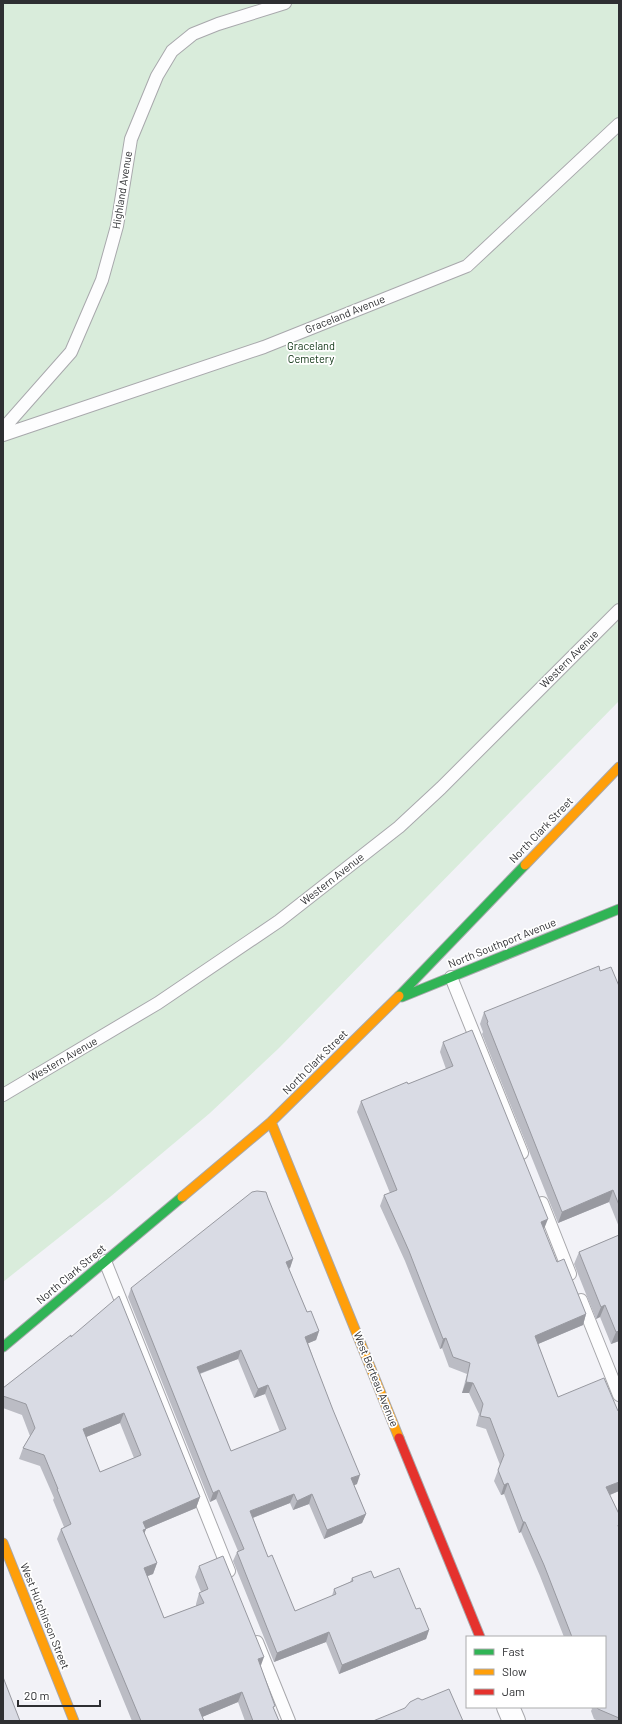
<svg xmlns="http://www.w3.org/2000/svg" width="622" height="1724" font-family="Barlow,sans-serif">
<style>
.green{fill:#d9ecdb}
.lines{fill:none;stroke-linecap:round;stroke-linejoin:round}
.lane-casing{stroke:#a8a8ac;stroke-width:14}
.street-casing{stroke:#a8a8ac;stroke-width:24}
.fast-casing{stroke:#a8a8ac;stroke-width:11}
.slow-casing{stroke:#a8a8ac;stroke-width:11}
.jam-casing{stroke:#a8a8ac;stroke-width:11}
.lane{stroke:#fdfdfe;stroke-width:12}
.street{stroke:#fdfdfe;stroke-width:22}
.fast{stroke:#30b455;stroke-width:9}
.slow{stroke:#ff9f0a;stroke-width:9}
.jam{stroke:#e5322d;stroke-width:9}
.wall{fill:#bbbcc4;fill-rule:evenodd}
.shaded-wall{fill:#9899a0}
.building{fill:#d9dbe4;stroke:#9899a0;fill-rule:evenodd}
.labels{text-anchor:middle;stroke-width:3.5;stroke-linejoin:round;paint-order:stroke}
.street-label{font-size:11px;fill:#2e2f32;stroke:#fff}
.park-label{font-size:11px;fill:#0b3210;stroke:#fff}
</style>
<rect width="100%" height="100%" fill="#f2f2f7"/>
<path class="green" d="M3,3H619V701L279,1048L210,1113L110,1197L3,1282Z"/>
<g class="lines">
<g class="lane-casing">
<path id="lane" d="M3,429L71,352L102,280L117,226L131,139L157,76L172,51L193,34L218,24L285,3
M3,435L264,347L467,266L619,124
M451,977L522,1153
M3,1095L158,1003L279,921L399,827L441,788L619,610
M542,1203L570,1274
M105,1261L229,1571
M581,1300L619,1395
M257,1642L289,1721"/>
</g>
<g class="street-casing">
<path id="street" d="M508,1707L514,1721"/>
</g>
<g class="fast-casing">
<path id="fast" d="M399,996L525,865
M402,997L619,909
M3,1347L182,1197"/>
</g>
<g class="slow-casing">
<path id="slow" d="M525,865L619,767
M271,1122L399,1438
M182,1197L271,1122L399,996
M3,1543L74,1721"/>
</g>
<g class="jam-casing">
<path id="jam" d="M399,1438L480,1637"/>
</g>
<use href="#lane" class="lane"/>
<use href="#street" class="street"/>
<use href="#fast" class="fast"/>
<use href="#slow" class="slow"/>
<use href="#jam" class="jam"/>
</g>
<path class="wall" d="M600,971L619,986V1227L609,1202L558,1223L482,1034L483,1032L480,1024L484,1012Z
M443,1042L544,1229V1230L557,1262L586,1314L583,1325L538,1344L558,1397L619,1491L610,1495L619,1514V1721H598L594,1719L591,1711L592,1709L591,1707H605V1637H564L540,1576L521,1532L519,1533L504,1494L501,1495L494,1481L500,1465L486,1429L476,1426L479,1414L469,1393H462L467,1374L449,1367L442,1348L440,1349L405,1261L380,1206L384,1195L390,1193L357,1112L361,1101L408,1084L446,1069L440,1052Z
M619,1235V1341L611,1344L600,1317L596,1319L574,1264L579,1252Z
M293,1259L290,1268L289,1269L307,1312L319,1331L316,1340L308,1343L357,1484L354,1485L366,1514L362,1523L324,1539L309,1504L293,1510L290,1503L253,1518L268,1557L295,1611L332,1596L334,1589L350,1582L352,1578H374L416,1609L429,1630L426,1639L339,1674L326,1642L274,1662L233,1561L237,1552L238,1551L216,1499L210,1502L128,1297L131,1288ZM238,1359L254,1398L265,1394L280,1432L231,1451L200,1374Z
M71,1337L200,1497L196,1508L146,1529L144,1533L157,1563L153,1574L147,1576L164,1618L196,1606V1604L199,1593L201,1592L195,1577L199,1566L260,1666L274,1709L279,1721H245L238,1702L202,1717L204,1721H132L57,1539L61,1529L64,1527L53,1500L54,1498L40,1466L19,1459L23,1448L30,1436L22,1415L3,1408V1388ZM120,1423L134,1458L100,1472L86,1437Z"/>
<path class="shaded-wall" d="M613,1190L609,1202L558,1223L562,1212Z
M548,1219L544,1229L537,1233L541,1222Z
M293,1259L290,1268L282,1271L286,1262Z
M605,1305L600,1317L596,1319L601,1307Z
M586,1314L583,1325L531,1347L535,1336Z
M319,1331L316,1340L302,1346L305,1337Z
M619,1331V1341L611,1344L616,1332Z
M446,1338L442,1348L440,1349L443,1339Z
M241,1350L238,1359L193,1376L197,1367Z
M466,1382L473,1383L469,1393H462Z
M268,1385L265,1394L254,1398L258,1389Z
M124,1413L120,1423L79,1440L83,1429Z
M360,1475L357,1484L348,1488L351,1478Z
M619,1482V1491L602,1498L606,1487Z
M508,1483L504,1494L501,1495L504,1485Z
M219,1490L216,1499L210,1502L213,1493Z
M294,1494L290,1503L247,1520L250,1511Z
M312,1494L309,1504L293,1510L297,1501Z
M200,1497L196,1508L146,1529L142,1540L143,1522Z
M366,1514L362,1523L324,1539L327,1530Z
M523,1522H525L521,1532L519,1533Z
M157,1563L153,1574L140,1579L144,1568Z
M429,1630L426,1639L339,1674L342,1665Z
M329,1632L326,1642L274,1662L277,1653Z
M264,1657L260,1668L258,1659Z
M242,1692L238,1702L195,1720L199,1709Z"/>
<path class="building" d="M599,966L600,971L611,967L619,986V1205L613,1190L562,1212L487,1023L488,1022L484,1012Z
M472,1030L548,1219L541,1222L557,1262L564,1259L586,1314L535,1336L558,1397L604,1378L618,1411L619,1410V1482L606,1487L619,1514V1525H618L619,1529V1718L598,1709L597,1707H605V1637H572L544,1565L525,1522H523L508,1483L504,1485L498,1470L504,1455L490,1418L480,1416L483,1404L473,1383L466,1382L470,1363L453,1357L446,1338L443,1339L409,1251L384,1195L397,1190L361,1101L407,1082L408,1084L453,1066L443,1042Z
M257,1191L266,1192L268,1198L293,1259L286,1262L307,1312L311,1311L319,1331L305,1337L333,1410L360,1475L351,1478L366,1514L327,1530L312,1494L297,1501L294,1494L250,1511L268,1557L272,1555L295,1611L336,1594L334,1589L353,1581L352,1578L371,1571L374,1578L399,1568L416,1609L420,1608L429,1630L342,1665L329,1632L277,1653L237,1552L244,1549L219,1490L213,1493L131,1288L252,1192ZM241,1350L258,1389L268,1385L286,1429L231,1451L197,1367Z
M619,1235V1331L616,1332L605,1305L601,1307L579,1252Z
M119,1296L200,1497L143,1522L146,1529L143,1530L157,1563L144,1568L164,1618L204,1603L199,1593L208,1589L199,1566L223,1556L264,1657L258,1659L275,1706L273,1707L279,1721H253L242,1692L199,1709L204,1721H141L61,1529L71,1524L57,1489H58L44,1455L23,1448L35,1428L26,1404L3,1396V1388L71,1335V1337ZM124,1413L141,1455L100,1472L83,1429Z
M3,1677L20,1721H3Z
M449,1689L463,1721H373L405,1708L410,1702L418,1698L422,1700Z"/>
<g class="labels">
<g class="street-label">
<text transform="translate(122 190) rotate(-81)" y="4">Highland Avenue</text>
<text transform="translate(345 314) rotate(-22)" y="4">Graceland Avenue</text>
<text transform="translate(569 659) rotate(-45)" y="4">Western Avenue</text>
<text transform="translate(541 830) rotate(-46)" y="4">North Clark Street</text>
<text transform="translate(332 879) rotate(-38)" y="4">Western Avenue</text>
<text transform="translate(502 943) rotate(-22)" y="4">North Southport Avenue</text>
<text transform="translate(63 1059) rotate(-30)" y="4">Western Avenue</text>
<text transform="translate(315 1062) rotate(-45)" y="4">North Clark Street</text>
<text transform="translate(71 1274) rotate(-40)" y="4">North Clark Street</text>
<text transform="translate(376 1379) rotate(68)" y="4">West Berteau Avenue</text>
<text transform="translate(45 1616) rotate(68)" y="4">West Hutchinson Street</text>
</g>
<g class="park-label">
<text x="311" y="350">Graceland<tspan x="311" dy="13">Cemetery</tspan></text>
</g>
</g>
<rect width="622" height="1724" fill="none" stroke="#2e2f32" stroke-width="8"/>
<rect x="466" y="1636" width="140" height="72" fill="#ffffff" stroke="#abacad"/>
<rect x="474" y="1649" width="20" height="6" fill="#30b455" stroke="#abacad"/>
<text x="502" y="1656" font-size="12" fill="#2e2f32">Fast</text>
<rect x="474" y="1669" width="20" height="6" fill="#ff9f0a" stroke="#abacad"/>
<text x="502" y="1676" font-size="12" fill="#2e2f32">Slow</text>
<rect x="474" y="1689" width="20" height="6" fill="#e5322d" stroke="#abacad"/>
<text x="502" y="1696" font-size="12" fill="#2e2f32">Jam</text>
<path d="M18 1700v6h82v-6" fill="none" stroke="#2e2f32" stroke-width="2"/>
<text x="24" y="1700" font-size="12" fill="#2e2f32" stroke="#ffffff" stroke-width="3" paint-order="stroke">20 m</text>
</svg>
